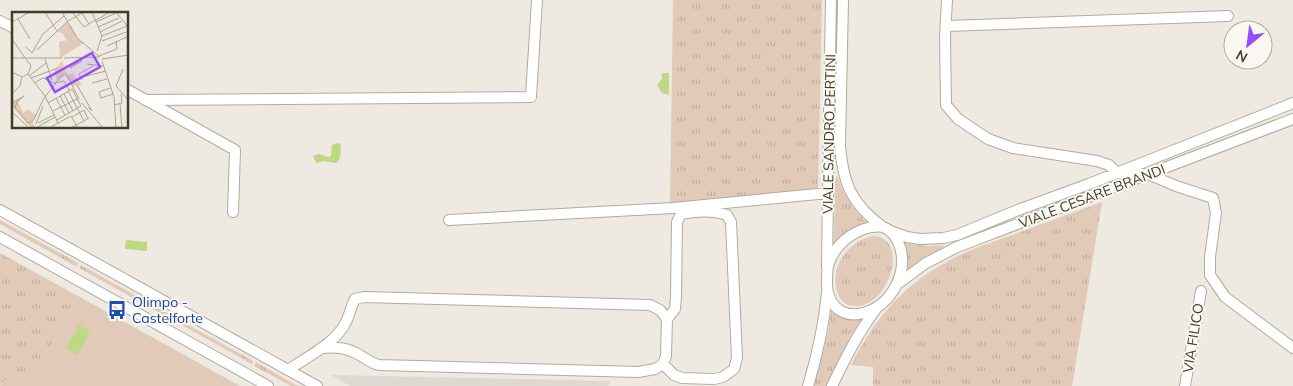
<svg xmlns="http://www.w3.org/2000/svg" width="1293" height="386" font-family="Mulish,sans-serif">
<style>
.built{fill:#ded9d0}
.grass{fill:url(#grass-tufts)}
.pitch{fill:#e1cab8}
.water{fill:#bed884}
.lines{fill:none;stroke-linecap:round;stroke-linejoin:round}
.minor-casing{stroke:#b0ac9c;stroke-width:12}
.minor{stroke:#fff;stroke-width:10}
.labels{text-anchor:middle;stroke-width:4;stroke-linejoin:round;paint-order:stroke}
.street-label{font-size:14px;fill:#413d20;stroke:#faf7f3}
.transit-label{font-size:14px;fill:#164399;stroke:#faf7f3;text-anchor:start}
.inset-road{fill:none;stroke:#a9a594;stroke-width:1}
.view{fill:#954eff;fill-opacity:0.15;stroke:#954eff;stroke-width:2.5}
.inset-edge{fill:none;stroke:#413d20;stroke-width:2.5}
</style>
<defs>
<pattern id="grass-tufts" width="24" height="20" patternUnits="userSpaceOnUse" patternTransform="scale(1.25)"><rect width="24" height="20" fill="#e1cab8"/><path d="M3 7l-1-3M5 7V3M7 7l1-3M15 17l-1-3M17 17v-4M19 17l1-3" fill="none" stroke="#c2ae9e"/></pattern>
</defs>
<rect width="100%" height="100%" fill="#eeeae2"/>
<path class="built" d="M331,375L611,381L608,386H350Z"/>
<path class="grass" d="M673,0H822L818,192L670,204Z
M836,176L838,177C844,196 854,210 867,223L836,245L834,244L835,178Z
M1102,202L1072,386H873V367L851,365C880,309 913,275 971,250Z
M0,220L78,263L77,267L0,224Z
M872,236C913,236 887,316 849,305C842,303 839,297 837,291C830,266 848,242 872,236Z
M903,243L929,246L943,245V248L923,259L906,272L904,271Z
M0,253L78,296L39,367L30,373L5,381L0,386Z
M81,265L253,361L252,364L79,268Z
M833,309L861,318V320L848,341L826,386H814L828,333L831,310Z
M256,362L298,386H291L254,366Z"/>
<path class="pitch" d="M78,296L240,386H0L5,381L30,373L39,367Z"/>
<path class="water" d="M662,73H669V95L662,93L657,85L662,79Z
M338,143L341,144C340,151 342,159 336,163L324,161L316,163L313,156L319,154L328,157L331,156L332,145Z
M126,240L147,242V251L125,249Z
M79,325L90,331L77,355L66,348Z"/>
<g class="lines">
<g class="minor-casing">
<path id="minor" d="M843,0L840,145C843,183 851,204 883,227
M947,0L945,37L946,105L958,119L988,139L1013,148L1097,161L1109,165L1117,173L1148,174L1176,186L1213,198L1216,213L1210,257V275L1225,297L1293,348
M0,21L14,28
M946,26L1228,16
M128,90L235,150L233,212
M145,100L531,97L537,0
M0,210L317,386
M449,220L673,208L828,193
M871,227C875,227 879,226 883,227C892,230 897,238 900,247C908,274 891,306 863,313C856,315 848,315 841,311C832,306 827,295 827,285C827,279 827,272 828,266C834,245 851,232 871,227Z
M890,231L907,237L920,239L943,238L957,235L1018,210L1089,184L1293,103
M0,237L268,386
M827,268L829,117L831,0
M896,285L926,263L957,247L1293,119
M663,364L674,375L682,378L714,379L723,377L734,369L737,358L731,222L727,215C713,210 696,211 681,214L677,222L676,297L675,309L667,319
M288,370C307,357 336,343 346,322C350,314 351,306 355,299L364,297L650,305L660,310L667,319L666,356L663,364L655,369L638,372L379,365C371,363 368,360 361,356C347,347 337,347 321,348
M808,386C817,356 824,325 827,293
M832,386C845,359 858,333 876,309
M1185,386L1201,291"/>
</g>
<use href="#minor" class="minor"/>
</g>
<defs>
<g id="bus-bare" transform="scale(1.5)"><path d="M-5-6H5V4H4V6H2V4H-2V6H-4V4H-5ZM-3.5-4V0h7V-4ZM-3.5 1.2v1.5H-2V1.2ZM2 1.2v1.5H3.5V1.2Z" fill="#1a4fb4" stroke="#faf7f3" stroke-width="2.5" paint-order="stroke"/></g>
</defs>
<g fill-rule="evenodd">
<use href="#bus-bare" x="117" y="310"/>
</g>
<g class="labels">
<g class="street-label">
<text transform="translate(829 134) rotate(-89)" y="5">VIALE SANDRO PERTINI</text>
<text transform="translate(1092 196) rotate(-21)" y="5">VIALE CESARE BRANDI</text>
<text transform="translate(1193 338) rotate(-81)" y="5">VIA FILICO</text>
</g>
<g class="transit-label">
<text x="132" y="307">Olimpo -<tspan x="132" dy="16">Castelforte</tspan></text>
</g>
</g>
<g transform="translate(12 12)">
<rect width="116" height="116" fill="#eeeae2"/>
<path d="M50,49L55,64L60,61L70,73L61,74L53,63L45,69L42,58ZM8,87L6,90L11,101L16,97L24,103L20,110L24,116H19L0,93V89Z" fill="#e1cab8"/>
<path d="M54,11L60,15L65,25L56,30L50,21L45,20Z" fill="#e1cab8"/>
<path d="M65,26L72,31L48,46L47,30Z" fill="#e1cab8"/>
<path class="inset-road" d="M33,0L45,19M50,0L65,26L88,45M60,0L72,15L83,8M80,0L90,24L85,39M104,0L117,16M6,7L18,27M84,8L98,0M56,9L70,1L77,12M0,10L18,0M84,10L104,1M86,15L107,6M88,20L110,9M90,24L115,14M0,27L13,46M90,29L117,19M95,34L117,24M14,35L20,41L31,22L52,4M25,38L56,9M87,44L105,37L104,29M0,46H50M52,46L87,45M14,47L19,54L16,62M33,47L40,68M90,47L117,43M70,49L58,56L70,47M90,49L102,85L104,116M75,52L92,54M111,57L104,74L117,89M0,60L10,65L16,62M54,61L67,87M16,62L33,84L46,111M17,64L34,51M74,64L94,59M19,66L46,56M70,68L67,62L81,54M22,71L31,66L42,71L52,69L57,78M80,71L95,67M65,73L80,99L76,95M98,76L87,80L89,86L101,82M56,79L72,109M0,82L8,74L10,65M52,82L61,99M48,84L57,101M44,86L53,103M5,90L3,96L16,111L21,109M0,91L12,84L4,91M36,91L60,77L69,94L45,108M70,91L91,116M108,92L110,116M102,93L110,91L109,82M41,99L65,87M0,100L15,114M60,105L72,98L76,107M21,109L32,86L51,62M26,111L42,103M24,112L31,94M24,116L43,105M37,116L59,104L66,116M59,116L77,106"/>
<path class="view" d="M80,41L88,55L43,80L35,66Z"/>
<rect width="116" height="116" class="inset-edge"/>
</g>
<g transform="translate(1248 45) rotate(209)"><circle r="24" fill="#faf7f3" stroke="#b0ad9f"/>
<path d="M0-4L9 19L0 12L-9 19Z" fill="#954eff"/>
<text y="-8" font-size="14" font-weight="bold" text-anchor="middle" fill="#413d20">N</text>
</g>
</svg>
